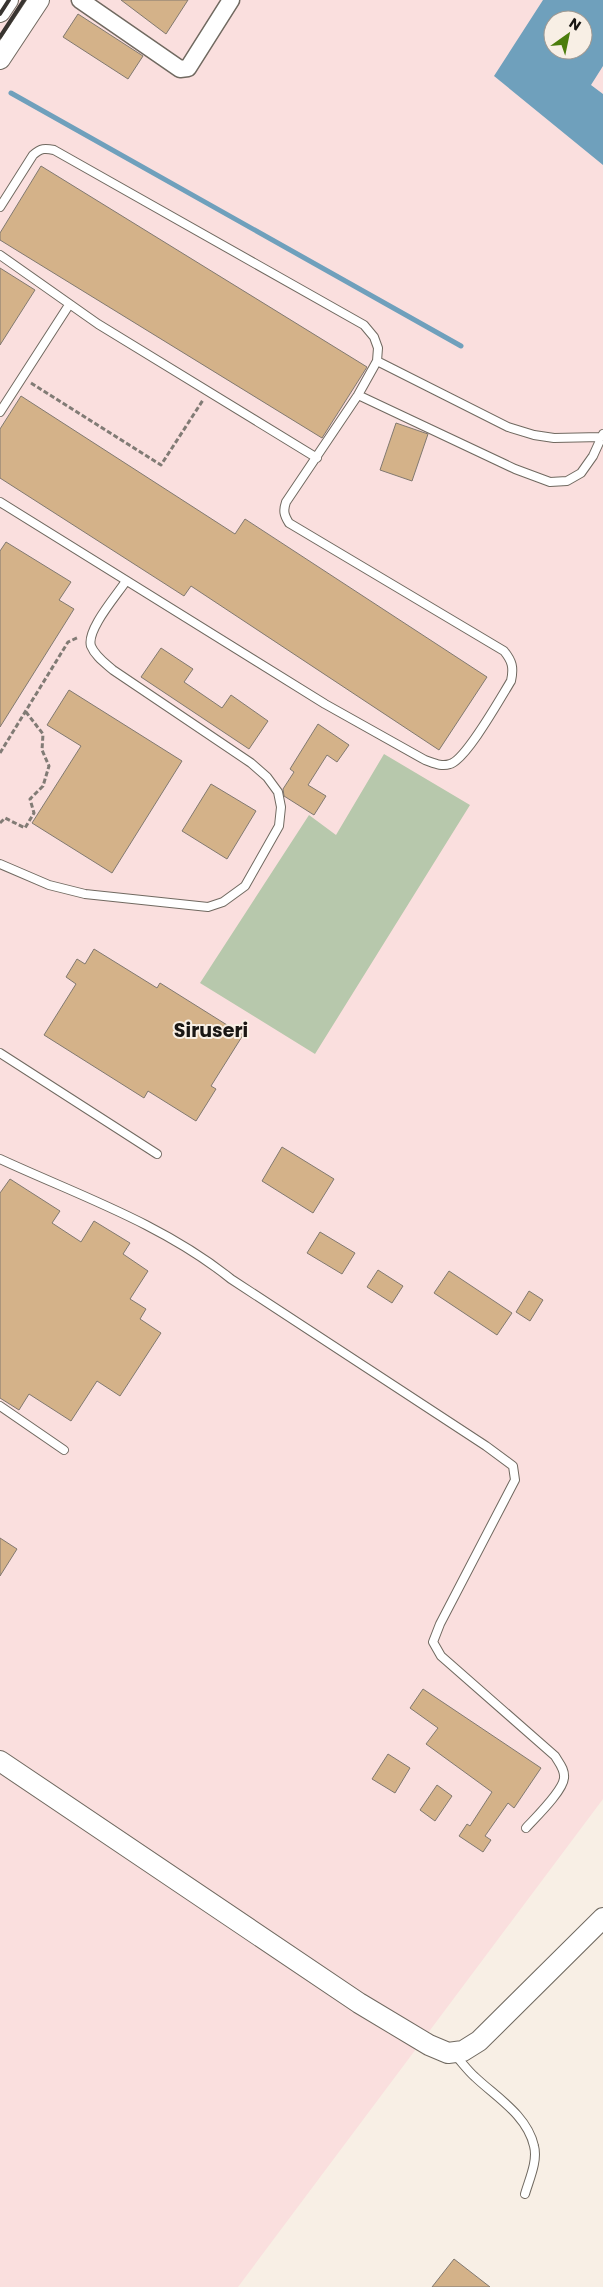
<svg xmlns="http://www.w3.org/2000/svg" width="603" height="2287" font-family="Poppins,sans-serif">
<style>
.commercial{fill:#fadfde;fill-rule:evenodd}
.green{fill:#b7c8ac}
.water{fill:#6fa0bc;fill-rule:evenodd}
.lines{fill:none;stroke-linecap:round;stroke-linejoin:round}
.stream{stroke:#6fa0bc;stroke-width:5}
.building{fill:#d4b289;stroke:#817970}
.service-casing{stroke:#706960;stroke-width:10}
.minor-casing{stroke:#706960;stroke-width:19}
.tertiary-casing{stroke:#706960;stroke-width:22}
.path{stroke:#817b75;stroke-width:3;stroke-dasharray:5 2.5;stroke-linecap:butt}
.service{stroke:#fff;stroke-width:8}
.minor{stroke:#fff;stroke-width:16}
.tertiary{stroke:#fff;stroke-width:20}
.rail{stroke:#383430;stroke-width:4}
.labels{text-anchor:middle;stroke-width:4;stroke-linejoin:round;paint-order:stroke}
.district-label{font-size:19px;font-weight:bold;fill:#191613;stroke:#f8efe5}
</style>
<rect width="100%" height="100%" fill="#f8efe5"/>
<path class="commercial" d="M0,0H603V1799L238,2287H0ZM553,20H583V50H553Z"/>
<path class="green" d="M384,754L470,805L315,1054L200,983L309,815L336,835Z"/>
<path class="water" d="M543,0H603V66L591,85L603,94V165L494,76ZM553,20H583V50H553Z"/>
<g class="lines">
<path class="stream" d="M11,93L461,346"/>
</g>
<path class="building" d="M121,0H188L166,34Z
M78,14L143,56L128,79L63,37Z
M41,166L367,367L322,438L0,240V233Z
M0,268L35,290L0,345Z
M21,396L235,534L245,519L487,677L439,750L191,586L184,596L0,478V429Z
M396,423L428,434L412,481L380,470Z
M6,542L71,582L59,600L74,609L0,727V551Z
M161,648L193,669L184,682L222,708L231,695L268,721L249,749L141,677Z
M69,690L182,761L112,873L32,823L81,746L47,725Z
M318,724L349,745L337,762L327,755L308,785L326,796L314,815L284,796L283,789L294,772L290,769Z
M211,784L256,811L227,859L182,831Z
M94,949L157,988L160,983L243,1035L211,1086L216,1089L196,1121L148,1091L144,1098L44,1035L76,984L66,977L77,959L85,964Z
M282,1147L334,1179L313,1213L262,1181Z
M10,1179L60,1211L52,1223L81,1242L94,1221L130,1243L123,1254L148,1271L130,1299L146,1309L140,1319L161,1333L120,1396L97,1381L71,1421L29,1394L19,1410L0,1398V1193Z
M320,1232L355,1253L342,1274L307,1253Z
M378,1270L403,1286L392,1303L367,1287Z
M449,1271L512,1313L497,1335L434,1293Z
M529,1291L543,1300L530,1321L516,1312Z
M0,1538L17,1549L0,1576Z
M423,1689L541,1768L514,1808L508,1803L485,1836L491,1840L483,1852L459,1836L467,1824L470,1826L492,1792L426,1744L438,1728L410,1708Z
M388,1754L410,1768L395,1793L372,1779Z
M437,1785L452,1796L435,1821L420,1810Z
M454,2259L490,2287H432Z"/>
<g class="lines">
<g class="service-casing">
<path id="service" d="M0,207L33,155C41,148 45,148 54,150L364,325L374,337L378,348L377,361L358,395L286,502C283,511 284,515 289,523L504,651C512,661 514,667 511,681C501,697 466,760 450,764C441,767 434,763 425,760L325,704L0,502
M0,255L98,324L317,458
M377,361L508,427L534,435L554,438L601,437
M358,395L515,469L550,482L567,481L581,473L593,456L603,434
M0,412L69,305
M0,864L49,885L85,894L208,907L223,902L245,886L279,826L281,807L278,792L267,777L251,763L113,670C105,663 95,656 91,646C86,630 117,595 126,581
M0,1053L157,1154
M0,1159C78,1195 163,1224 231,1279L486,1446L513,1466L515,1480L440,1624L433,1642L441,1656L555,1756C559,1763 565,1769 564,1778C563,1791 536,1817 526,1828
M0,1406L64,1450
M454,2054C461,2061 467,2070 475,2077C496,2097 527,2115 534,2146C538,2161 529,2180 525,2194"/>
</g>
<g class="minor-casing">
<path id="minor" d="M80,0L180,69L188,68L231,0"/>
</g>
<g class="tertiary-casing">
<path id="tertiary" d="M0,12L8,0
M0,59L39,0
M0,1761L359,2003L429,2045L448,2053L463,2051L479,2041L603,1918"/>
</g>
<path class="path" d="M31,383L161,465L203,400
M0,753L68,642L79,637
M0,823L5,818L25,828L34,813L30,799L43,786L49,766L42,750L43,734L26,712"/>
<use href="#service" class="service"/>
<use href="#minor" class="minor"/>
<use href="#tertiary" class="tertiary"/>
<path class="rail" d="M0,14L9,0
M0,37L24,0"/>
</g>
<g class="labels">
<g class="district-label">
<text x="211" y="1037">Siruseri</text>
</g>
</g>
<g transform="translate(568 35) rotate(33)"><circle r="24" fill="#f8efe5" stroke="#9f9891"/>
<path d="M0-4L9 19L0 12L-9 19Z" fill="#4b7d0d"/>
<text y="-8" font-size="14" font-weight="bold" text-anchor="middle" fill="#191613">N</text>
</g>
</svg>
